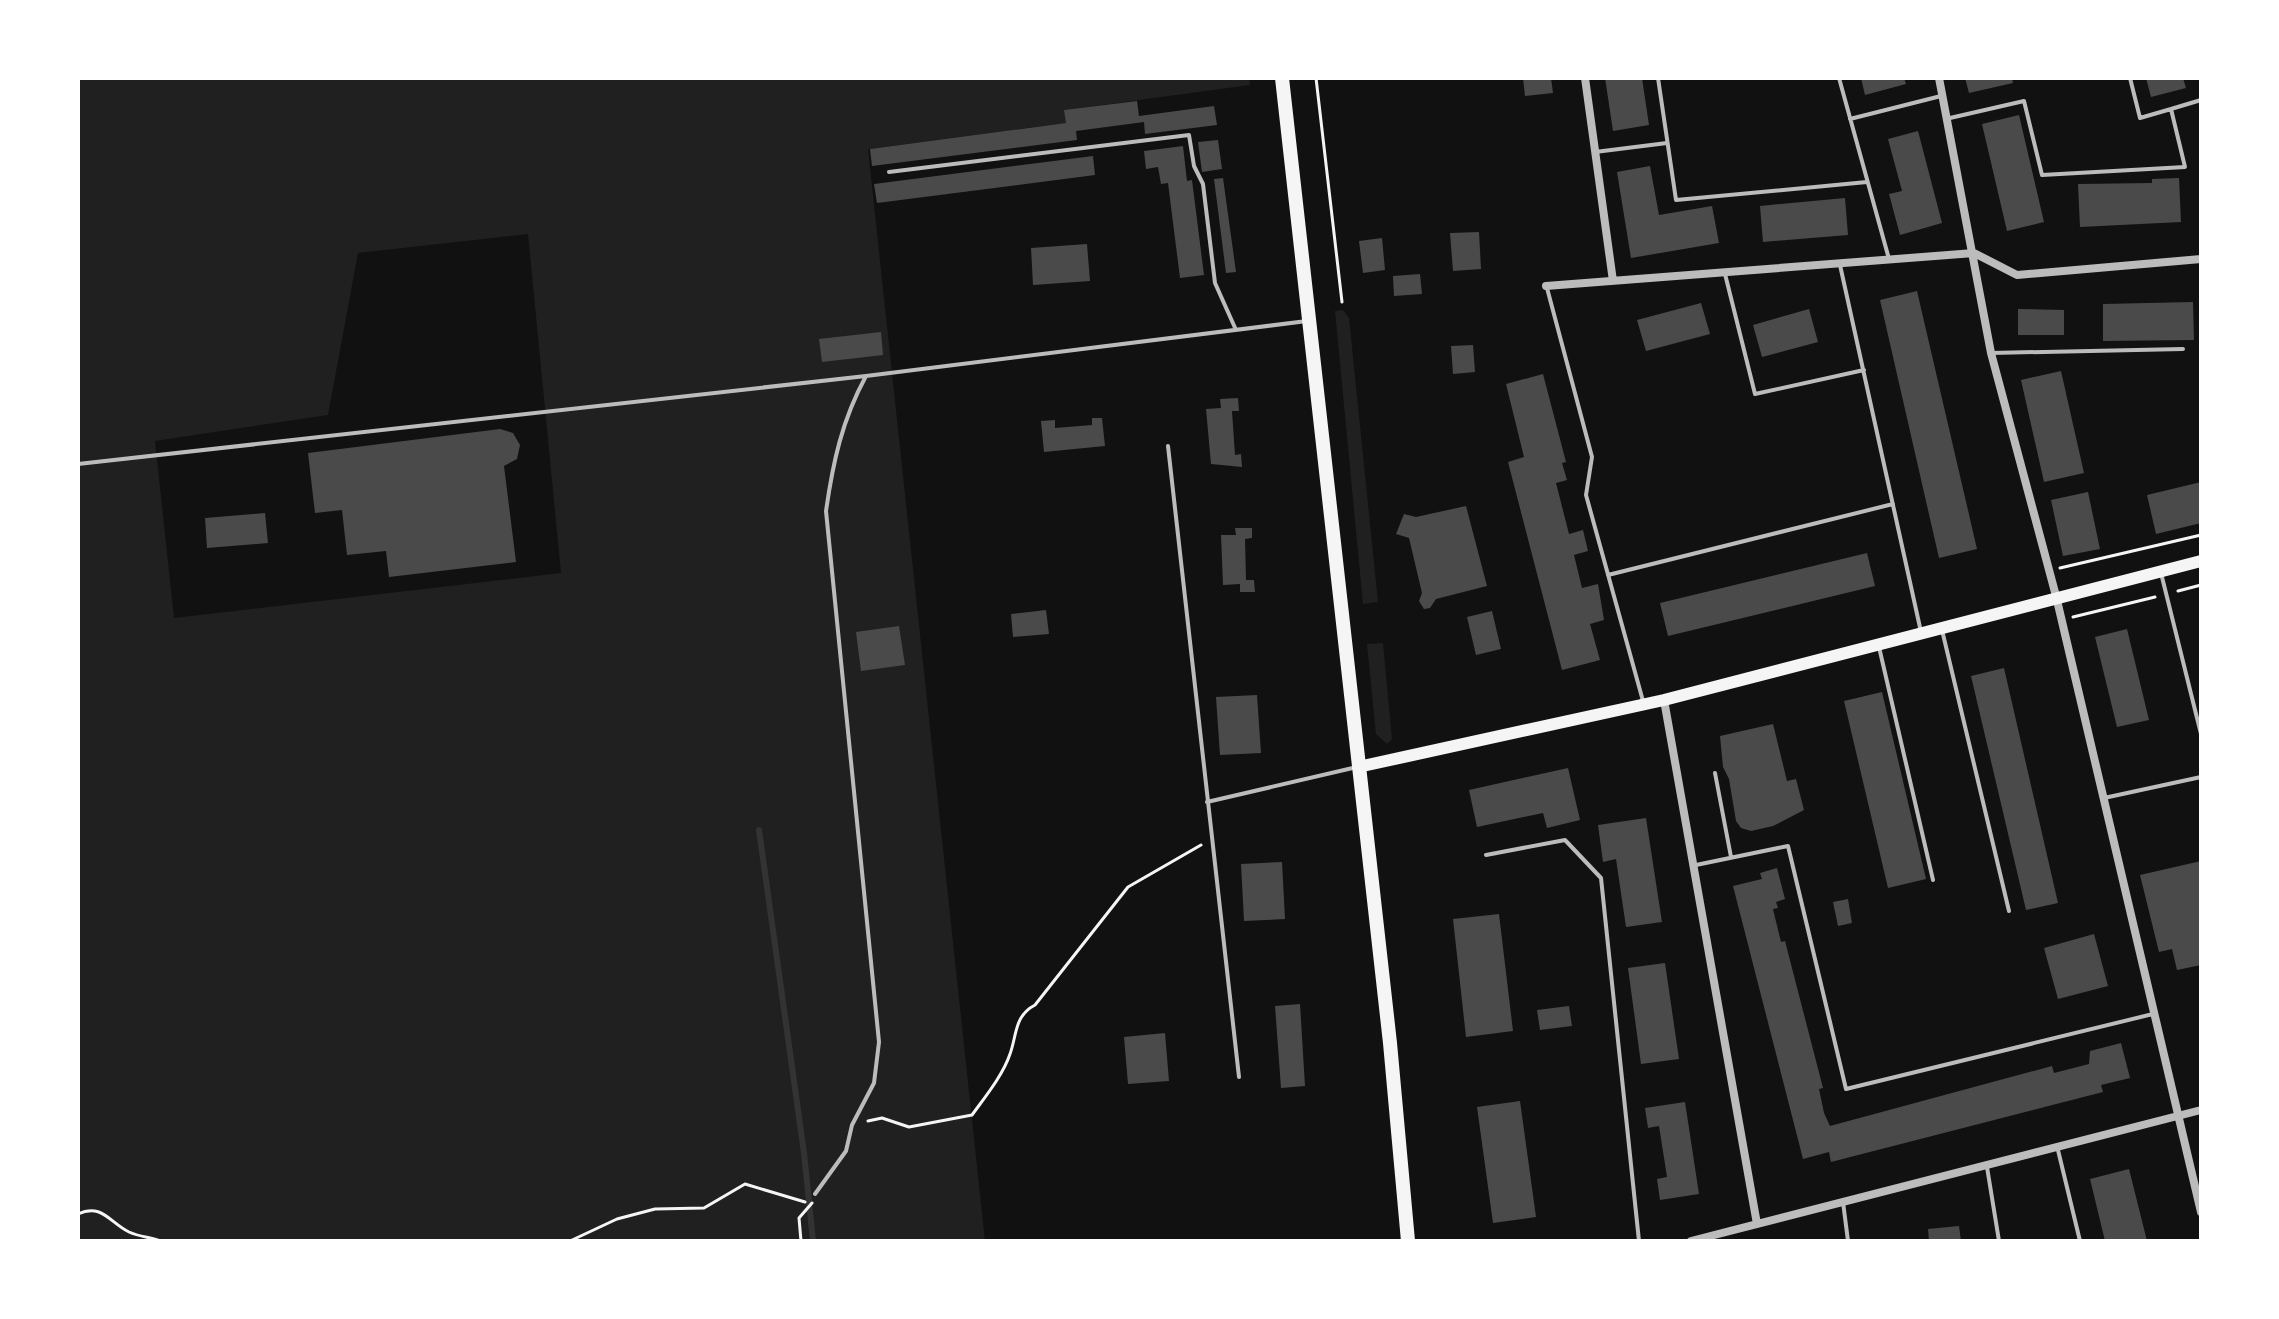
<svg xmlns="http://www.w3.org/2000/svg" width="2279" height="1319" font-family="'PT Serif',serif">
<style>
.green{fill:#202020;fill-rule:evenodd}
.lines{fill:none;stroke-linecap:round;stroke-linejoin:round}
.stream{stroke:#333;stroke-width:6}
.building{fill:#4a4a4a}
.path{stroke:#f5f5f5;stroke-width:3}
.service{stroke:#bcbcbc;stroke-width:4}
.minor{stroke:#bcbcbc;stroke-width:8}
.secondary{stroke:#f5f5f5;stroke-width:12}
.trunk{stroke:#f5f5f5;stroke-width:14}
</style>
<rect width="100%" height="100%" fill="#111"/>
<path class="green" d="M78,78H1249L1250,85L1065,110L1066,123L868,149L985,1241H78ZM528,234L561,573L174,618L155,441L328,415L358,253Z
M1343,310L1349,318L1378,602L1363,604L1335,311Z
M1383,643L1392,739L1387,744L1376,734L1367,644Z"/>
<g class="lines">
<path class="stream" d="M759,830L804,1153L813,1241"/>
</g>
<path class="building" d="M1523,78H1551L1553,93L1525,96Z
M1605,78H1642L1649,125L1613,131Z
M1861,78H1904L1906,84L1865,95Z
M1965,78H2012L2013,83L1969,93Z
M2146,78H2183L2186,88L2151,97Z
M1137,101L1139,116L1214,106L1217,125L1145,134L1144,122L1076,131L1077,140L872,166L870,149L1066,123L1064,110Z
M2019,115L2044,222L2007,231L1982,124Z
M1918,131L1942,223L1900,235L1889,194L1902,191L1888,139Z
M1218,140L1222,169L1202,172L1198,142Z
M1183,146L1187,181L1192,180L1204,275L1180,278L1168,183L1161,184L1158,167L1146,169L1144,151Z
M1093,156L1095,175L877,203L874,184Z
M1650,166L1659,215L1712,206L1719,243L1631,258L1617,172Z
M1223,178L1236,272L1226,273L1214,179Z
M2179,178L2181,222L2080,227L2078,184L2152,183V179Z
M1845,198L1848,235L1763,242L1760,206Z
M1479,232L1481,269L1453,271L1450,233Z
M1382,238L1385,270L1363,273L1359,241Z
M1087,244L1090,281L1033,285L1031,248Z
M1420,274L1422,294L1394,296L1393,276Z
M1917,291L1977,549L1939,558L1880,300Z
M2193,302L2194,340L2103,341V304Z
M1701,303L1710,334L1646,351L1637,320Z
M1809,309L1818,342L1762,357L1753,325Z
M2018,309L2064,310V335H2018Z
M881,332L883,355L822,362L819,339Z
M1473,345L1475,372L1453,374L1451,346Z
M2061,371L2084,473L2044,482L2021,380Z
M1543,374L1566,462L1562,463L1567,480L1556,483L1569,534L1583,530L1588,551L1574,555L1582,588L1598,584L1604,620L1590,624L1600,660L1562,670L1508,462L1524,457L1506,384Z
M1238,398L1239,411H1232L1235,455L1241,454L1242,467L1211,464L1206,409L1221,408L1220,399Z
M1092,418H1102L1105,446L1044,452L1041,421L1055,420V428L1092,425Z
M500,429L513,433L520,445L517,459L504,466L516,562L389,577L386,551L347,555L342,510L315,513L308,453Z
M2201,482V523L2156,534L2147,495Z
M2088,492L2100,549L2063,556L2051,500Z
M1466,506L1487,586L1436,599L1430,608L1424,609L1419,601L1422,593L1409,538L1396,534L1404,514L1416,517Z
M265,513L268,543L207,548L205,518Z
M1235,528H1252V538L1245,539L1246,580H1254L1255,592H1240V584L1223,585L1221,535H1236Z
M1867,553L1875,586L1668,636L1660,603Z
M1046,610L1049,634L1013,637L1011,614Z
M1492,611L1501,649L1476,655L1467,617Z
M899,626L905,665L861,671L856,632Z
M2127,629L2149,720L2117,727L2095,637Z
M2004,668L2058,903L2026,910L1971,676Z
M1882,692L1926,879L1888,888L1844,701Z
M1257,695L1261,753L1220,755L1216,697Z
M1773,724L1787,781L1796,779L1804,810L1773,826L1751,831L1741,828L1736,821L1729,779L1723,767L1720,736Z
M1568,768L1580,820L1547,828L1543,813L1477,827L1469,790Z
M1646,818L1662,922L1626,927L1616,859L1603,862L1598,825Z
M2201,861V965L2177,970L2172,949L2159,952L2140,875Z
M1282,862L1285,919L1244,921L1241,864Z
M1777,868L1785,899L1776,902L1778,908L1773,909L1781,942L1785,941L1823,1088L1819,1089L1824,1113L1830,1126L2052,1066L2054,1073L2089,1064L2090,1051L2121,1043L2130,1078L2101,1085L2103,1092L1831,1162L1829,1152L1803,1159L1733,886L1762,879L1760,873Z
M1848,899L1852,923L1838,926L1833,902Z
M1499,914L1513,1031L1466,1037L1453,919Z
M2094,934L2108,986L2058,999L2044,948Z
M1665,963L1679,1059L1641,1064L1628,968Z
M1300,1004L1305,1086L1281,1088L1275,1006Z
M1569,1006L1572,1026L1540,1030L1537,1010Z
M1165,1033L1169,1081L1128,1084L1124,1037Z
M1520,1101L1536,1217L1493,1223L1477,1107Z
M1685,1102L1699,1194L1660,1200L1657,1179L1667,1177L1659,1126L1648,1128L1645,1108Z
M2129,1169L2147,1241H2105L2090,1179Z
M1959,1226L1961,1241H1929L1928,1229Z"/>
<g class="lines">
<path class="path" d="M1316,78L1342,302
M2060,568L2201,535
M2178,591L2201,585
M2073,617L2155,597
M868,1121L882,1118L909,1127L972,1115C985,1097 1003,1075 1010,1054C1017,1035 1014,1016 1035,1005L1128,887L1201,845
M78,1214C102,1203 109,1222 129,1232C140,1237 150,1237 161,1241
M570,1241L617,1219L655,1209L704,1208L745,1184L805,1202
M801,1241L799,1218L812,1203"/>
<path class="service" d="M1658,78L1676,200L1867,182
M1839,78L1889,259
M2130,78L2140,118L2171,109
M1950,118L2024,101L2042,175L2185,167L2171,109L2201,100
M1850,119L1941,96
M1595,152L1667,143
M889,172L1189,135L1194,166L1203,184L1215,283L1236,330
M1840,265L1921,632
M1725,274L1755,394L1864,370
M1547,288L1592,457L1586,495L1643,701
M1991,353L2183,349
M1168,446L1239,1077
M78,464L866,376L1307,321
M2161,573L2201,734
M1608,575L1893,504
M1942,630L2009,911
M1879,647L1933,880
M1715,773L1731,857
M2104,798L2201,777
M1207,802L1357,767
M1486,855L1565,840L1601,878L1639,1241
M1696,865L1788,846L1846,1089L2153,1014
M2057,1146L2080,1241
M1987,1167L1999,1241
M815,1194L846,1151L852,1125L874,1083L879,1042L826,511C833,462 842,420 866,376
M1843,1202L1848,1241"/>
<path class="minor" d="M1585,78L1613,281
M1939,78L1991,353L2056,596L2201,1212
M1546,286L1974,253L2017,275L2201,259
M1664,700L1757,1224
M1691,1241L2201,1110"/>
<path class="secondary" d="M1358,767L1664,700L2201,561"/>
<path class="trunk" d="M1282,78L1390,1043L1408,1241"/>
</g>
<rect width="2279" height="1319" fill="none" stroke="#ffffff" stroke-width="160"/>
</svg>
